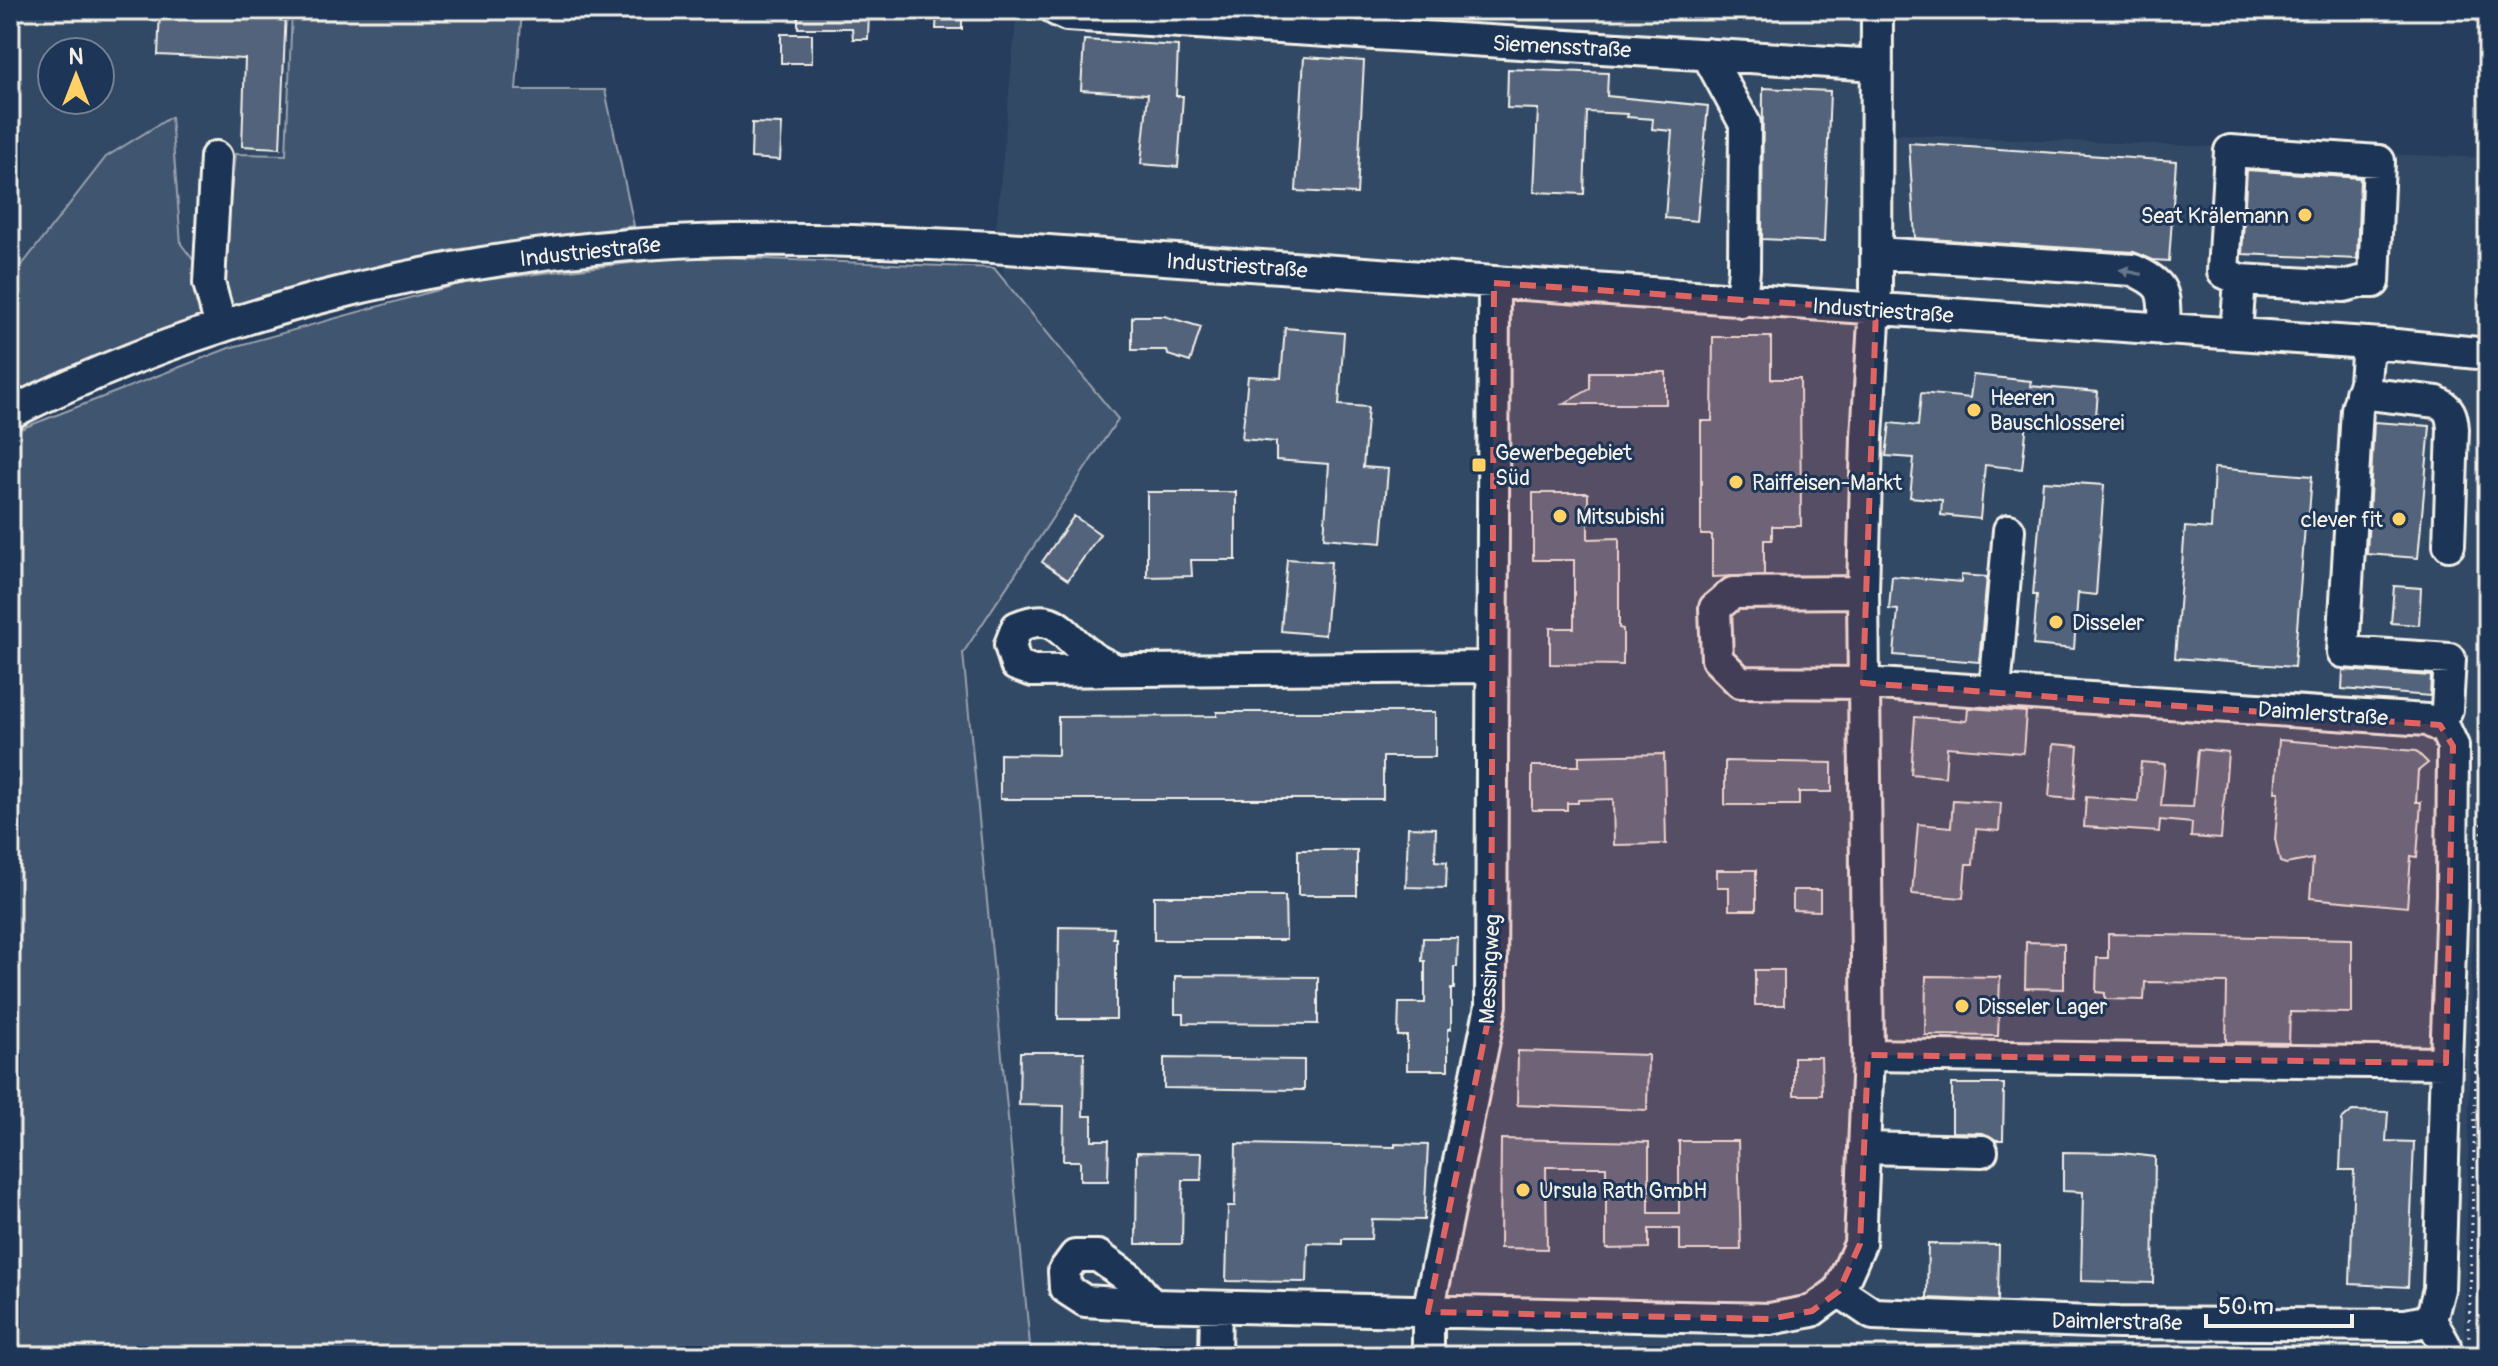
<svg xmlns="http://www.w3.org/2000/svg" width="2498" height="1366" font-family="Pangolin,sans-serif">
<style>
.built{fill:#334966;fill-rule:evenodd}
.green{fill:#40546f;stroke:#9aa2ac;stroke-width:2}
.building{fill:#52647b;stroke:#f4f1e8;stroke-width:2}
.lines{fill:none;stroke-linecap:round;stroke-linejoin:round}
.minor-casing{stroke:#f4f1e8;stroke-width:36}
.path{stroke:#f4f1e8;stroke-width:3;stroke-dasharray:2 6;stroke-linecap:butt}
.minor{stroke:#1d3557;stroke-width:30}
.oneway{fill:#68778a}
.marked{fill:#df6462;fill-opacity:0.2;stroke:#df6462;stroke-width:6;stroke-dasharray:16 10;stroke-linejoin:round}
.poi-dot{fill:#ffd166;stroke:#1d3557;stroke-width:3}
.labels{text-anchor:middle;stroke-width:6;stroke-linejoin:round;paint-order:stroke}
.street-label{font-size:22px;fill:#f4f1e8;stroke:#1d3557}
.poi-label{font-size:22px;fill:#f4f1e8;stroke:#1d3557;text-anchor:start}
</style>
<rect width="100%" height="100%" fill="#263d5d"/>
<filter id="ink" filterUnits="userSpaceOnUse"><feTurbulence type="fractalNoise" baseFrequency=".0125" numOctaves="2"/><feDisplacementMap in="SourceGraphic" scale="16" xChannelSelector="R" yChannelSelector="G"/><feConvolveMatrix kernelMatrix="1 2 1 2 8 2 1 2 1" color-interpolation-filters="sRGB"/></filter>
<g filter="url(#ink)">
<path class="built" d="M10,10H292L286,155L223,271L200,269L181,244L171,118L18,269L10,272ZM52,52H100V100H52Z
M1017,10H1865L1864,133L2488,158L2464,1356H1031L963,653L1118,419L1004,278L996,229Z"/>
<path class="green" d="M292,10H522L516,90H605L634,226L452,250L212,312L10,399V272L19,269L106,157L171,117L181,244L200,269L223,271L235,154L286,155Z
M691,256L994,268L1118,419L963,653L1031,1356H10V433L229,348L466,282Z"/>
<path class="building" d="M160,10H286L280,148L242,146L245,59L158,55Z
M798,10H869L868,39H853L852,28H798Z
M937,10H962V29H936Z
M781,34H812V63H781Z
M1084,40L1178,46L1176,96H1183L1178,167L1141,164L1148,94L1081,90Z
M1304,57L1364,61L1357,194L1296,191Z
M1508,69L1608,73L1607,96L1708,106L1697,221L1665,218L1672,131L1652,129L1653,119L1627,117L1628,114L1587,112L1584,194L1534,192L1538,109L1507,108Z
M1763,88L1830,91L1824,242L1762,239Z
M752,123L782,124L780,160L751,158Z
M1909,143L2176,161L2169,261L2153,260L2134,252L1915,238Z
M2247,170L2360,178L2357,259L2242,254Z
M1134,316H1164L1201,327L1190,362L1168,355L1167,350H1132V318Z
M1285,328L1344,333L1339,405L1368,407L1363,467L1388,469L1382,543L1324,538L1329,464L1276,460V442L1242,439L1248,376L1281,378Z
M1713,337H1771V379H1800L1801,526H1772V540H1764V575L1712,577V535H1701V421H1712Z
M1590,372H1666V404H1563L1590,389Z
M1973,375L2031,381L2030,386L2098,392L2095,427L2027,422L2022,469L1985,465L1980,519L1941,515L1942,500L1910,497L1914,458L1886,456L1890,423L1918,426L1921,393L1970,398Z
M2374,422L2430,426L2418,558L2367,554Z
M2214,468L2312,476L2309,513H2306L2294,667L2175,658L2185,527L2211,529Z
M2043,481L2104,485L2096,595L2078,593L2074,649L2033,645L2037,595H2033Z
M1147,492H1236V560H1191L1192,576L1147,577Z
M1533,493H1588V539L1619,538V628L1623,629V665L1550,664V628H1574V560H1533Z
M1074,516L1100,534L1068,580L1042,562Z
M1287,559L1331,562L1325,635L1281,631Z
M1961,575L1987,577L1979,662L1894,655L1898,610L1889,609L1892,576L1961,582Z
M2394,586L2421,588L2419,625L2391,623Z
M2343,670L2431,676L2430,696L2342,689Z
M1968,708L2026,712L2023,753L1947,747L1945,777L1911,774L1915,717L1967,721Z
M1217,712H1435V757H1383V799H1000V754L1058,755V717L1217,716Z
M2279,740L2416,751L2428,763L2418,771L2416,802H2421L2417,857L2411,856L2407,907L2310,898L2313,859L2286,864L2280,862L2275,839L2279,792H2275Z
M2053,744L2078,746L2074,799L2049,797Z
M2198,749L2228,752L2221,839L2191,837L2192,823L2160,820L2159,832L2084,827L2086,797L2138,801L2141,762L2165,764L2161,806L2193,807Z
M1664,754L1666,844L1614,845L1613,799L1578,800V803H1567V810H1532V766H1579V756Z
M1725,761L1832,763V792H1799V805H1725Z
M1953,800L2001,803L1999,831L1976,829L1973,864H1966L1963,898L1912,894L1918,824L1951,827Z
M1408,827L1436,828L1435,861L1447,862L1446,888L1406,887Z
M1298,850H1357V895H1298Z
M1717,870H1756V910H1729V887H1717Z
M1793,890H1820V911L1793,910Z
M1154,896H1285L1286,940H1154Z
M1059,927L1114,928L1113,938H1116V1019H1058Z
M2108,934L2352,939V1013L2290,1012L2289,1043L2226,1042L2227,983L2145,982L2144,1000L2105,999V993L2096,992L2097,958H2108Z
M1423,938H1458L1457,967H1454V989H1451V1029H1448V1070H1407V1036H1398L1399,1003H1425V961H1422Z
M2026,942L2064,943V989L2025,988Z
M1755,970H1784V1005H1755Z
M1175,976L1318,977V1024L1184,1023V1014H1175Z
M1926,976L2000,977L1998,1036L1925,1035Z
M1518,1051L1648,1055L1647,1110L1517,1105Z
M1020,1052H1084L1083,1116H1092V1140H1109L1108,1181H1080V1161H1063L1064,1106L1019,1105Z
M1794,1057H1821L1822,1095H1794Z
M1164,1058L1304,1060V1090L1164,1088Z
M1952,1084H2004L2003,1140H1996L1983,1133L1952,1132Z
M2352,1111L2388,1112L2386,1141L2414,1142L2408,1287L2350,1284L2354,1170H2340L2342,1120Z
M1501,1139L1649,1142V1213H1679V1141H1738L1741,1250H1680V1229H1649V1248L1606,1249V1167H1546L1547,1249L1500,1248Z
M1236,1144L1395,1147V1144L1428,1145L1424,1220L1372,1219L1371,1239H1342V1244L1308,1243L1307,1282L1226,1281L1228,1206H1235Z
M1137,1152L1202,1153L1201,1180H1183L1182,1244H1136Z
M2063,1152L2122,1153L2155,1157L2153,1283L2081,1281L2083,1192L2063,1191Z
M1928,1244L1999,1245L1998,1301L1927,1298Z"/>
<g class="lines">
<g class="minor-casing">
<path id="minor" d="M1056,10L1067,15L1877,65
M1707,54L1745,124L1744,269L1741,301
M216,157L209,283L221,327
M1876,253L2133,270C2169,286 2163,294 2165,330
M2236,334L2240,280L2344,286L2360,282H2374L2379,161L2230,151L2223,272L2240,280
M2368,343L2365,382L2357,409L2343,652L2450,659L2447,709L2440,725
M2361,393L2437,402C2450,408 2452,415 2453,429L2449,545
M10,413C202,318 416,262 630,245C750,235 872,241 992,247L2396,345L2488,354
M1863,592L1733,593L1715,608L1717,659L1740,682L1863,683L2427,720L2445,729L2453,746L2452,895L2446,1063L1868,1055
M1116,670C1107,665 1096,661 1088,654C1060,633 1057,610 1017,627L1010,645L1016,665L1033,671L1492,667
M1995,691L2009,530
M1864,1148L1982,1151
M1839,1291L1873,1314L2119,1323L2406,1325L2431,1320
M1152,1305L1129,1278L1098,1256H1075L1064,1271L1065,1288L1085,1301L1152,1305L1770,1319L1812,1311L1839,1291L1860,1244L1868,1055L1863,592L1867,437L1876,289L1877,10
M2431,1320L2439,1289L2446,1063
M2431,1320L2445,1345V1356
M1215,1356L1216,1307
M1428,1356V1312L1491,1006L1494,283"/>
</g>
<path class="path" d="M2469,1337L2488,609"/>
<use href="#minor" class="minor"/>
</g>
<defs><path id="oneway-solid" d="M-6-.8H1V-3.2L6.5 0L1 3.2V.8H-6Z" transform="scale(2)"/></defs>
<use class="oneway" href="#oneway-solid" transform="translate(2131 272) rotate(-168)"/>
</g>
<path class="marked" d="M1494,283L1876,309L1863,683L2440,725L2453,746L2446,1063L1868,1055L1860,1244L1839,1291L1812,1311L1770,1319L1428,1312L1491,1006Z"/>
<g class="poi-dot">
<circle cx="2305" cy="215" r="8"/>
<circle cx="1974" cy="410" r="8"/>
<rect x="1471" y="457" width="16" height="16" rx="4"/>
<circle cx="1736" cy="482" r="8"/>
<circle cx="1560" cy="516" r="8"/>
<circle cx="2399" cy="519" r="8"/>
<circle cx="2056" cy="622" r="8"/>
<circle cx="1962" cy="1006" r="8"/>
<circle cx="1523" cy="1190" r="8"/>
</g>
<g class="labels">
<g class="street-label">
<text transform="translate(1562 46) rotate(3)" y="8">Siemensstraße</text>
<text transform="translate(590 251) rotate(-6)" y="8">Industriestraße</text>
<text transform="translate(1237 265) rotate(4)" y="8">Industriestraße</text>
<text transform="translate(1883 310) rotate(4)" y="8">Industriestraße</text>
<text transform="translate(2323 713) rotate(4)" y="8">Daimlerstraße</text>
<text transform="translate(1489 969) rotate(-87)" y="8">Messingweg</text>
<text transform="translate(2117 1321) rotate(1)" y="8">Daimlerstraße</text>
</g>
<g class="poi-label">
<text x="2289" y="223" text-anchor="end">Seat Krälemann</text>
<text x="1990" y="405">Heeren<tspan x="1990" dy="25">Bauschlosserei</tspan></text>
<text x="1495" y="460">Gewerbegebiet<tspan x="1495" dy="25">Süd</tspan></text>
<text x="1752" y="490">Raiffeisen-Markt</text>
<text x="1576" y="524">Mitsubishi</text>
<text x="2383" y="527" text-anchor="end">clever fit</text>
<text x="2072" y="630">Disseler</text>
<text x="1978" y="1014">Disseler Lager</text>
<text x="1539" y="1198">Ursula Rath GmbH</text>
</g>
</g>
<rect width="2498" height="1366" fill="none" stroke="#1d3557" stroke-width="40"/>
<rect x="20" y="20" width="2458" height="1326" fill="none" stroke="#f4f1e8" stroke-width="3" filter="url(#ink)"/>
<g transform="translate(76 76)"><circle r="38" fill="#1d3557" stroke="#738091" stroke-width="2"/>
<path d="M0-6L14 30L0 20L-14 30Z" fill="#ffd166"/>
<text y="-12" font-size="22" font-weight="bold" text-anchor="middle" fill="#f4f1e8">N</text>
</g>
<path d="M2206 1314v12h146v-12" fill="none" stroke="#f4f1e8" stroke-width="4"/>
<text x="2218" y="1314" font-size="24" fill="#f4f1e8" stroke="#1d3557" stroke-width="6" paint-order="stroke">50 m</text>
</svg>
